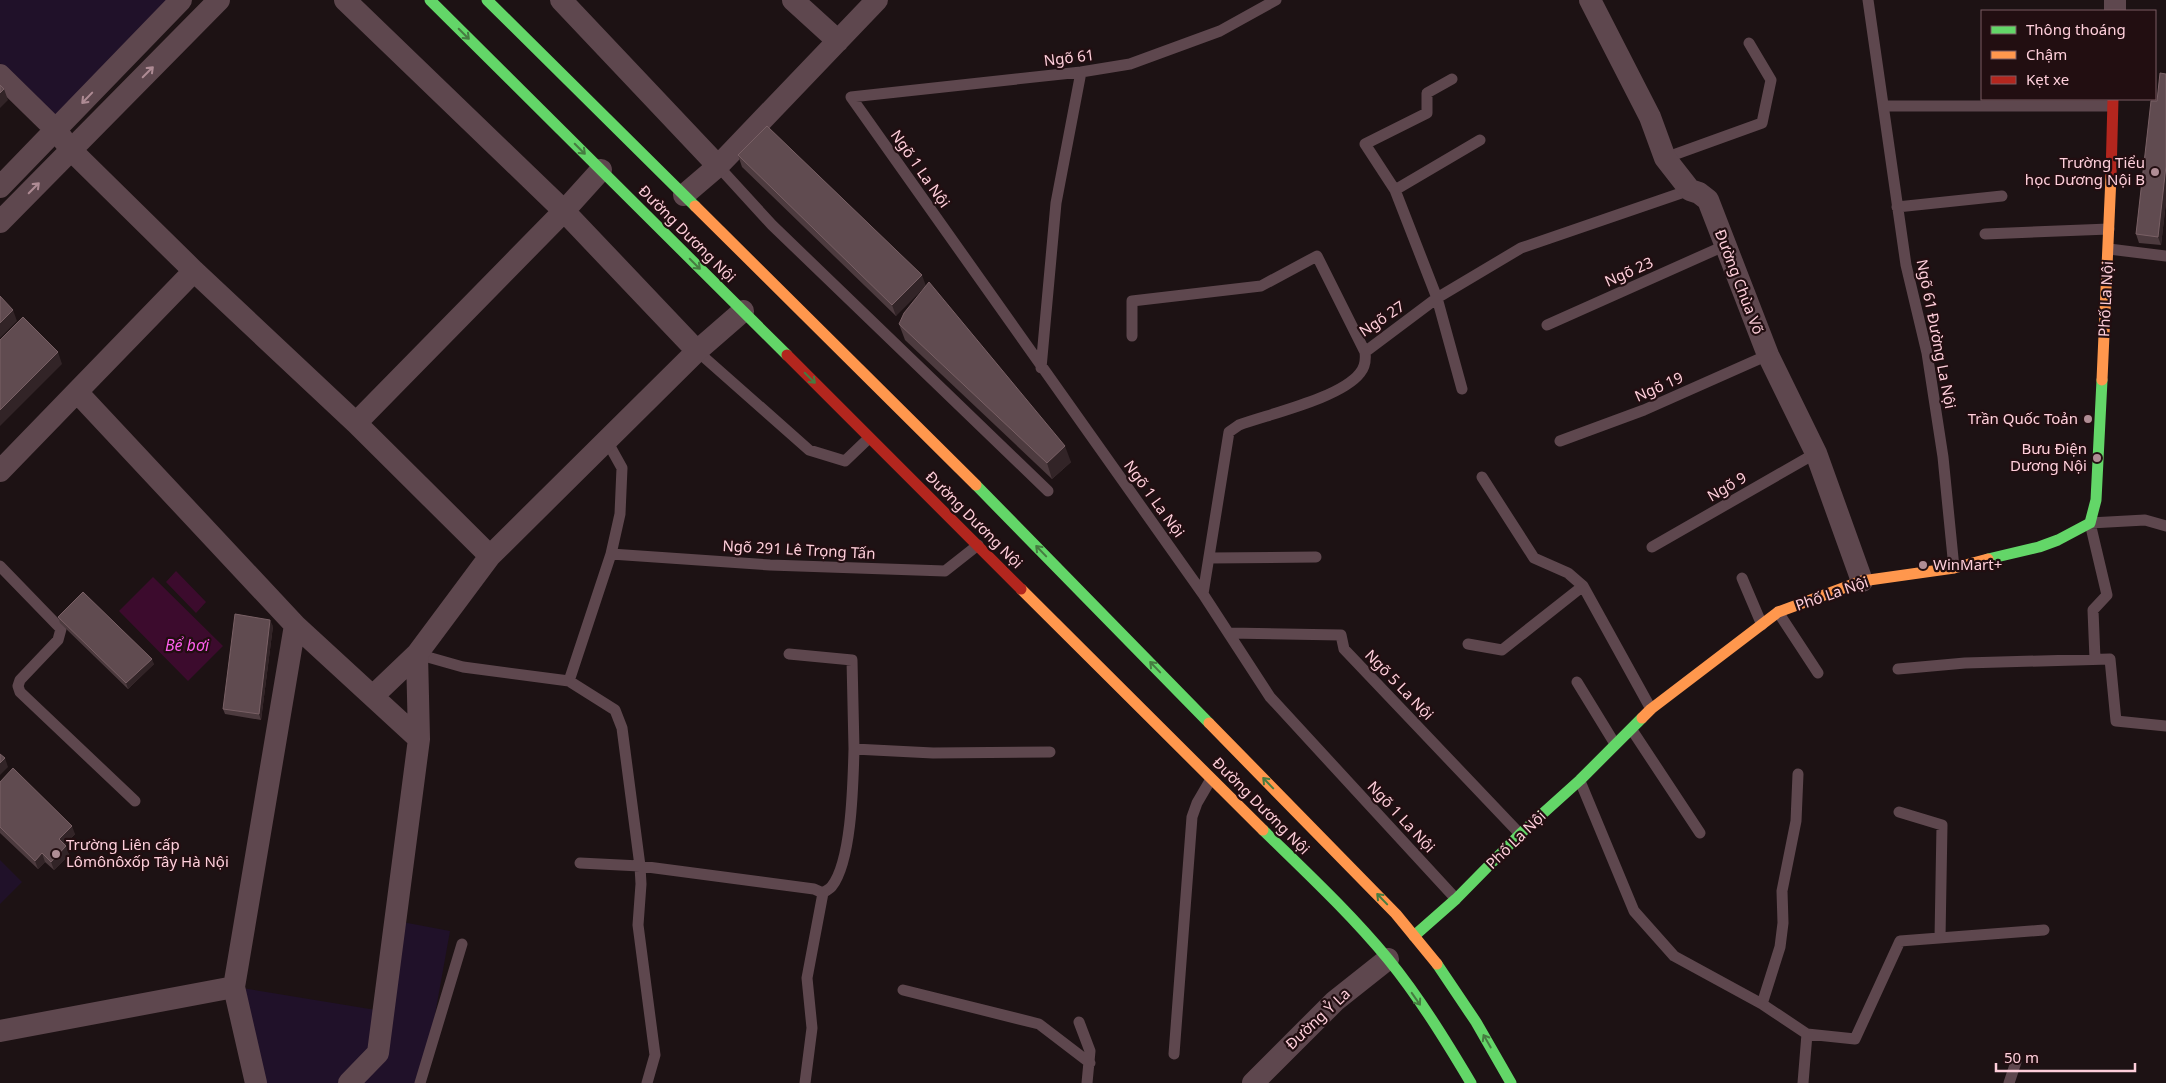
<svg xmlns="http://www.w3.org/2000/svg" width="2166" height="1083" font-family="'Noto Sans',sans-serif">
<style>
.green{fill:#201129}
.water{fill:#3c0b2d}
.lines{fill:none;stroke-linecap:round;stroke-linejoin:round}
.lane{stroke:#5e474e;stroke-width:11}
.street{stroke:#5e474e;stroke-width:22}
.fast{stroke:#63d668;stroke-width:11}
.slow{stroke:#ff974d;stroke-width:11}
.jam{stroke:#b3261e;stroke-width:11}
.wall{fill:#4d3b3f}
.shaded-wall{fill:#322427}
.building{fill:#604b50;stroke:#796065}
.oneway{stroke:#467c41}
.oneway2{stroke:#ae8b94}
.poi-dot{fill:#b08d95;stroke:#220e11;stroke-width:2}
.labels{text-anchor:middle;stroke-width:4.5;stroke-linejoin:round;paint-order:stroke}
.street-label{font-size:15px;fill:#ffcfdb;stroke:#220e11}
.poi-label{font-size:15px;fill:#ffcfdb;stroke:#220e11;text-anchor:end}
.water-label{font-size:16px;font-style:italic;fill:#fe5eed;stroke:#220e11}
</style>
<rect width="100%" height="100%" fill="#1d1214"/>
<path class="green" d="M0,0H173L55,123L0,63Z
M0,860L22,882L0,904Z
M397,921L450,931L426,1065L419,1083H351L379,1054Z
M236,987L382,1011L376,1052L346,1083H257Z"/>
<path class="water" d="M176,571L206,602L196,613L166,582Z
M153,577L223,646L188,681L119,611Z"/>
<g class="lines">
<path class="lane" d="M1276,0L1220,31L1130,64L1081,72L851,97L1203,594L1270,697L1456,899
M1868,0L1906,265L1927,353L1943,457L1954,568
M1452,79L1427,93V113L1365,144L1395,190L1437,298L1462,389
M1884,106H2112
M1665,158L1762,123L1771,80L1749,43
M718,166L772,225L1048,491
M1395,190L1480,140
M1897,207L2002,196
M1985,234L2109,229
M2109,249L2166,256
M1547,325L1724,246
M1132,336V301L1261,286L1317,256L1365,352L1437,298L1521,248L1690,190
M697,351L809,450L845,461L869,438
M1041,368L1056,203L1081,72
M1560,441L1644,410L1768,355
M1482,477L1534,558L1568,573L1583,586
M1652,547L1816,453
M611,554L770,565L945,571L978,545
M1209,558L1316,557
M0,566L61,629L58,640L20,680L18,686L20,692L135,801
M1742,578L1762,625
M1203,594L1229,432L1239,425C1269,414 1341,398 1360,373C1365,367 1366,360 1365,352
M1778,612L1818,673
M1229,633L1341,635L1344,649L1520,834
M1468,644L1502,650L1583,586L1651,709
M417,654L463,667L569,681L611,554L620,514L622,468L607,441
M789,654L852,660L854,749L933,753L1050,752
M2095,659L2093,610L2107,595L2090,523L2145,520L2166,526
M1898,669L1965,663L2110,659L2116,721L2166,726
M569,681L615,710L622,728L640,866L641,884L638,925L655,1055L647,1083
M1577,682L1615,744
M1632,730L1700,833
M1580,781L1634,911L1674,956L1762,1004L1807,1034L1855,1039L1900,941L2044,930
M1899,812L1942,825L1940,938
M580,863L640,866L814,889L823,893
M823,893C825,891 830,889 832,886C852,860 853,782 854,749
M903,990L1039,1024L1090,1063
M1762,1004L1780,947L1783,923L1782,891L1796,821L1798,774
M1079,1022L1090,1051L1087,1083
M1174,1054L1192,817L1197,803L1211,779
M420,1083L462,944
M805,1083L812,1028L807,978L823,893
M1803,1083L1807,1034
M2009,1083L2016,1062"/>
<path class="street" d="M345,0L564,211L697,351
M561,0L718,166
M793,0L838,41
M1590,0L1650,117L1665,158L1690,190L1699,193L1708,200L1768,355L1816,453L1862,581
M2115,11V0
M0,75L56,130L71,150L194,271L356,423L490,556
M0,187L181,0
M684,195L718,166L877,0
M0,222L219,0
M77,392L295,625L234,987L256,1083
M356,423L564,211L601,170
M0,471L194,271
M295,625L419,739
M373,696L417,654
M0,1031L234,987
M349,1083L378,1053L419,739L417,654L490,556L697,351L743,311
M1253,1083L1335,1001L1388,959"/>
<path class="fast" d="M430,0L787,355
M487,0L695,206
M976,485L1209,723
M1988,559L2039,547L2058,540L2090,523L2096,500L2102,380
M1263,830C1305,871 1351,914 1388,959C1419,997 1446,1041 1471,1083
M1414,936L1456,899L1520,834L1580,780L1642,718
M1437,964L1476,1022L1511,1083"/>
<path class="slow" d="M695,206L976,485
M2102,380L2111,176
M1021,589L1263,830
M1642,718L1651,709L1778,612L1862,581L1954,568L1988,559
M1209,723L1396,914L1437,964"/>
<path class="jam" d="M2111,176L2113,99
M787,355L1021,589"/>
</g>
<path class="wall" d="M2166,74V202L2161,245L2139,243L2136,234L2157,101Z
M738,155L922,275L896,316L742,167Z
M899,324L1071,462L1052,479L905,340Z
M58,617L154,664L128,689L60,623Z
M273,626L261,720L225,714L223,709Z
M0,782L75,834L65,845L69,855L54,870L45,862L38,869L0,833Z"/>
<path class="shaded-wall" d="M4,89L8,100L0,108V93Z
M2166,166V202L2161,245L2158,237Z
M922,275L926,286L896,316L892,305Z
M13,310L17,321L0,338V323Z
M58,352L62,364L0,426V410Z
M1065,446L1071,462L1052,479L1047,463Z
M270,620L273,626L261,720L259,714Z
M152,659L154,664L128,689L126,683Z
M5,758L8,767L0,775V763Z
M72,826L75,834L62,848L59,839Z
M66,846L69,855L54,870L51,862Z
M42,853L45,862L38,869L35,861Z"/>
<path class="building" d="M2160,73L2166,74V166L2158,237L2136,234L2151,101H2157Z
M0,85L4,89L0,93Z
M767,126L922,275L892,305L738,155Z
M929,282L1065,446L1047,463L899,324L904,313Z
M0,296L13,310L0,323Z
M23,317L58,352L0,410V340Z
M83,592L152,659L126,683L58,617Z
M235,614L270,620L259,714L223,709Z
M0,754L5,758L0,763Z
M13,768L72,826L59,839L66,846L51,862L42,853L35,861L0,827V782Z"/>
<defs><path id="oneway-shaft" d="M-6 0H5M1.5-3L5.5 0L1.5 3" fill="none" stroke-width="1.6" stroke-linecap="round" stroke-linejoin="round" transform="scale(1.25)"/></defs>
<g class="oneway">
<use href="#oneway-shaft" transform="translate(464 34) rotate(45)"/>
<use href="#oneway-shaft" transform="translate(580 149) rotate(45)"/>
<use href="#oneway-shaft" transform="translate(695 264) rotate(45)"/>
<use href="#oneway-shaft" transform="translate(810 378) rotate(45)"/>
<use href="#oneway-shaft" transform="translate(1041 551) rotate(-134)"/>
<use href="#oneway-shaft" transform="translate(1155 667) rotate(-134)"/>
<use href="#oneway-shaft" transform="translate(1268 783) rotate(-134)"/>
<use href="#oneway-shaft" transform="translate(1382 899) rotate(-134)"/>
<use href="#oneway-shaft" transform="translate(1416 999) rotate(55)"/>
<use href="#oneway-shaft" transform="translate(1487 1041) rotate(-120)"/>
</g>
<g class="oneway2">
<use href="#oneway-shaft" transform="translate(148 72) rotate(-45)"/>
<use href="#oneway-shaft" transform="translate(87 98) rotate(134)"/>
<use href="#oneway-shaft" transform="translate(34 188) rotate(-45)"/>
</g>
<g class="poi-dot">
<circle cx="2155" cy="172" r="5"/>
<circle cx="2088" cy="419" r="5"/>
<circle cx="2097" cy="458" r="5"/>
<circle cx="1923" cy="565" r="5"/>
<circle cx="56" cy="854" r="5"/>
</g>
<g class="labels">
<g class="street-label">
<text transform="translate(1069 58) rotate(-7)" y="5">Ngõ 61</text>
<text transform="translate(920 169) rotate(55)" y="5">Ngõ 1 La Nội</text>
<text transform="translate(687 234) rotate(45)" y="5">Đường Dương Nội</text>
<text transform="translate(1629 272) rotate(-24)" y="5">Ngõ 23</text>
<text transform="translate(1739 282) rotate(69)" y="5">Đường Chùa Võ</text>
<text transform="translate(2106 299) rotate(-87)" y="5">Phố La Nội</text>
<text transform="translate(1382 319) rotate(-34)" y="5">Ngõ 27</text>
<text transform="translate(1936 334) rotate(79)" y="5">Ngõ 61 Đường La Nội</text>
<text transform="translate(1659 387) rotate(-24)" y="5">Ngõ 19</text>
<text transform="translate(1727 487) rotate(-30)" y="5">Ngõ 9</text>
<text transform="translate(1154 499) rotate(54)" y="5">Ngõ 1 La Nội</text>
<text transform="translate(974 520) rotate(45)" y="5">Đường Dương Nội</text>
<text transform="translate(799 550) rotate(3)" y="5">Ngõ 291 Lê Trọng Tấn</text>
<text transform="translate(1832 594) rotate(-19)" y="5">Phố La Nội</text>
<text transform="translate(1399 685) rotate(46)" y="5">Ngõ 5 La Nội</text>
<text transform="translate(1261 806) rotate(45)" y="5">Đường Dương Nội</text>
<text transform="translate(1401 817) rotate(47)" y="5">Ngõ 1 La Nội</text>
<text transform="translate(1516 840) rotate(-44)" y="5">Phố La Nội</text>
<text transform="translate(1318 1019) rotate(-43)" y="5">Đường Ỷ La</text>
</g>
<g class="poi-label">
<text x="2145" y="168">Trường Tiểu<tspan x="2145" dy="17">học Dương Nội B</tspan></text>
<text x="2078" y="424">Trần Quốc Toản</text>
<text x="2087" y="454">Bưu Điện<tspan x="2087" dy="17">Dương Nội</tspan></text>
<text x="1933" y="570" text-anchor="start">WinMart+</text>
<text x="66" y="850" text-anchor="start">Trường Liên cấp<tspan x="66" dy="17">Lômônôxốp Tây Hà Nội</tspan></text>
</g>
<g class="water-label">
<text x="187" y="651">Bể bơi</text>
</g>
</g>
<rect x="1981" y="10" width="175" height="90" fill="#220e11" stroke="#7a5b62"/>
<rect x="1991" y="26" width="25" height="8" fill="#63d668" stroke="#7a5b62"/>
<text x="2026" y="35" font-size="15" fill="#ffcfdb">Thông thoáng</text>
<rect x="1991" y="51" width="25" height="8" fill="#ff974d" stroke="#7a5b62"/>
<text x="2026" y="60" font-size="15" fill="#ffcfdb">Chậm</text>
<rect x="1991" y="76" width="25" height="8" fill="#b3261e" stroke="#7a5b62"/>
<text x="2026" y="85" font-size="15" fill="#ffcfdb">Kẹt xe</text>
<path d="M1996 1063v8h139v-8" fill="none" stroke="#ffcfdb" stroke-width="2.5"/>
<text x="2004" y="1063" font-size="15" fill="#ffcfdb" stroke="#220e11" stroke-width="4" paint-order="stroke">50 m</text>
</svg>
